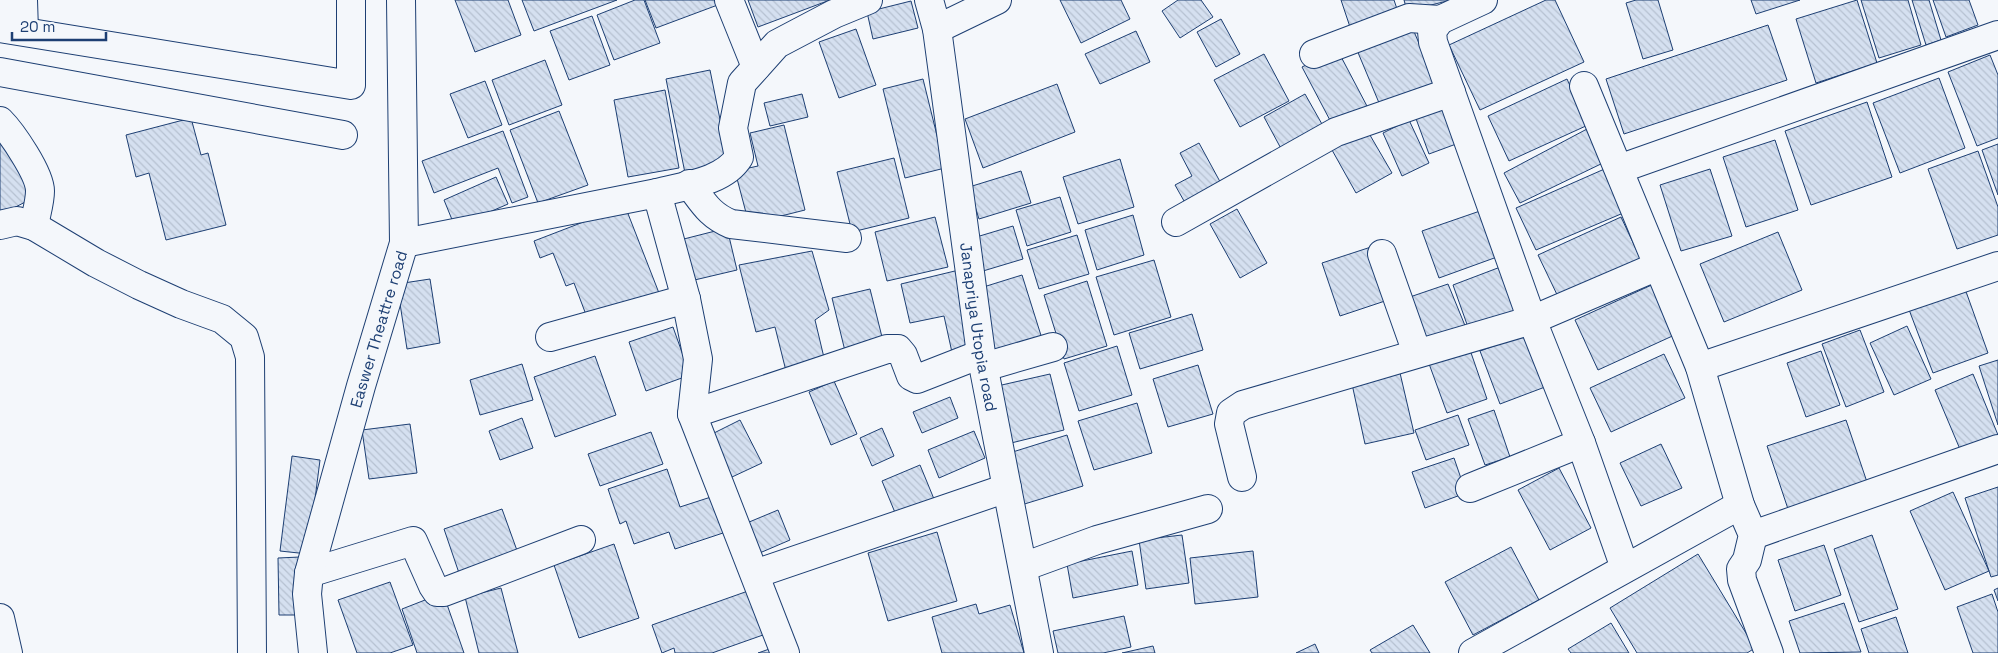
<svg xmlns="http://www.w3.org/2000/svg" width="1998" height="653" font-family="'Space Grotesk',sans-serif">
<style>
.building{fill:url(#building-back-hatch);stroke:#1d3f73}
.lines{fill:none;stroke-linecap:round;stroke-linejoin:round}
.minor-casing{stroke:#1d3f73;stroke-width:30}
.minor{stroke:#f4f7fb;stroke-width:28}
.labels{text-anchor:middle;stroke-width:4;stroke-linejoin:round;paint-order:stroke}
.street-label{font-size:16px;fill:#1d3f73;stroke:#f4f7fb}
</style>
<defs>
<pattern id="building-back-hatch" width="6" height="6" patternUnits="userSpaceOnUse" patternTransform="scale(1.25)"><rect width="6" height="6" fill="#d5e0f0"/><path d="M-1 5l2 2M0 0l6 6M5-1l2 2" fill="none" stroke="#b6c1d1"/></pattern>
</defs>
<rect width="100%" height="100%" fill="#f4f7fb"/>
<path class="building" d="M455,0H508L521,35L475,52Z
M522,0H617L534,31Z
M635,0H644L660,43L614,60L597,15Z
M645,0H722L723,3L656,28Z
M748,0H830L758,27Z
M1060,0H1121L1130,19L1081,43Z
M1178,0H1201L1213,17L1180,38L1162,11Z
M1341,0H1394L1400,18L1352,33Z
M1404,0H1451L1407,11Z
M1546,0H1555L1584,62L1480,110L1449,45Z
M1636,0H1658L1673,50L1643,59L1626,3Z
M1751,0H1800L1756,14Z
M1857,0L1877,63L1816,83L1796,19Z
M1861,0H1908L1921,45L1879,58Z
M1912,0H1929L1941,40L1926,45Z
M1933,0H1969L1978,25L1946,37Z
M911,1L918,28L873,39L867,12Z
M592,16L610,65L569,80L550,31Z
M1221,19L1240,54L1216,67L1197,32Z
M1410,22L1439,91L1382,110L1354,43Z
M1768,25L1787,80L1624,134L1606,79Z
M856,29L876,85L839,98L819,42Z
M1136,31L1150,62L1100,84L1085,54Z
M1337,49L1368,108L1333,126L1302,67Z
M1264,54L1289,101L1240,127L1214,80Z
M1990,55L1998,75V138L1977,146L1948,72Z
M545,60L562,105L509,125L492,80Z
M710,70L729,164L685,173L666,79Z
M1939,78L1965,148L1900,173L1873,103Z
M923,79L945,168L905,178L883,89Z
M1567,79L1588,125L1509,161L1488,116Z
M485,81L502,125L468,138L450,94Z
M1057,84L1075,132L983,168L965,119Z
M665,90L679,168L628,177L614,100Z
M802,94L808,117L770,126L764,103Z
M1305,94L1327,133L1285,156L1264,117Z
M1453,102L1467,140L1429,154L1415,116Z
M1867,102L1892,177L1811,205L1785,131Z
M559,111L588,185L538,203L510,130Z
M191,118L201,155L208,153L226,225L166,240L149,173L136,177L126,135Z
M1409,120L1429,163L1402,176L1383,133Z
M784,125L805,210L749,224L735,171L758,166L750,133Z
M1587,129L1605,162L1520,203L1504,173Z
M1367,130L1392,173L1356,193L1332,150Z
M503,131L528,197L512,203L498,168L434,193L422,161Z
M0,138L35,197L0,215Z
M1775,140L1798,210L1746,227L1723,157Z
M1199,143L1224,189L1188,208L1175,185L1192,176L1180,153Z
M1998,144V195L1982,150Z
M1978,151L1998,207V235L1957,249L1928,169Z
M894,158L909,218L852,232L837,172Z
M1120,159L1134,207L1078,224L1063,177Z
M1609,167L1628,211L1536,250L1516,208Z
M1710,169L1732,236L1681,251L1660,185Z
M1021,171L1031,203L979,219L969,187Z
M496,177L508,204L455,227L444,200Z
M1060,197L1071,232L1027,246L1016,210Z
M625,206L659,293L588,320L574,283L566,286L553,253L540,258L534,241Z
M1237,209L1267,263L1240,278L1210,224Z
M1480,211L1497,257L1439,278L1422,231Z
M1133,215L1144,255L1097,270L1085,230Z
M935,217L948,267L887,281L875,232Z
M1621,217L1644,266L1562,305L1538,255Z
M1013,226L1023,259L983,271L973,238Z
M727,228L737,270L686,282L676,241Z
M1778,232L1802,290L1724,322L1700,264Z
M1077,235L1089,274L1039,289L1027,250Z
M1371,247L1388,300L1340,316L1322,263Z
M812,251L829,310L815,320L826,366L787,375L775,327L756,332L739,265Z
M1154,260L1171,317L1114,335L1096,277Z
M1503,266L1520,311L1469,330L1453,285Z
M959,270L978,351L953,357L944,316L910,323L901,284Z
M1022,275L1044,345L998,359L977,289Z
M430,279L440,343L407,349L397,284Z
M1087,281L1107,346L1064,359L1044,295Z
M1656,283L1679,333L1598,370L1575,320Z
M1448,284L1466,328L1419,346L1401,300Z
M1964,286L1988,353L1933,373L1908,307Z
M870,289L883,341L845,351L832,298Z
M1192,314L1203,350L1140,369L1129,333Z
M1907,326L1931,379L1894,395L1870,343Z
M673,327L690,375L646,391L629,342Z
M1860,330L1884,392L1846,407L1822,344Z
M1526,334L1545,387L1500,404L1480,351Z
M1117,346L1132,395L1079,411L1064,363Z
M1469,347L1487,399L1447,413L1428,361Z
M1821,351L1840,405L1806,417L1787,363Z
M1664,354L1685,398L1611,432L1590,388Z
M595,356L616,415L555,437L534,377Z
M1998,360V425L1979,366Z
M522,364L533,400L480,415L470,380Z
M1198,365L1213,414L1168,427L1153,379Z
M1400,373L1414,433L1365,444L1352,384Z
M1050,374L1064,430L1007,444L993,387Z
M1973,374L1998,435V439L1962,454L1935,390Z
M834,381L857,434L831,445L809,392Z
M950,397L958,418L922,433L913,412Z
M1137,403L1152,453L1094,470L1078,421Z
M1494,410L1510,457L1485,465L1468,419Z
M1458,415L1469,445L1426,460L1415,430Z
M522,418L533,448L500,460L489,431Z
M740,420L762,463L732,477L710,435Z
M1846,420L1868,485L1789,512L1767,446Z
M410,424L417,473L369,479L362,430Z
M882,428L894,456L872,466L860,438Z
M974,431L985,458L939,478L928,450Z
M651,432L663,464L600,486L588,454Z
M1067,435L1083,486L1018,506L1003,455Z
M1661,444L1682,488L1641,506L1620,463Z
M292,456L320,460L308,554L280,551Z
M1454,458L1466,493L1425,508L1412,472Z
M920,465L934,499L896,515L882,481Z
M1559,468L1591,528L1550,550L1518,490Z
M667,469L680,507L714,496L726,532L675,549L669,532L634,544L626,521L620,524L608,489Z
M1998,487V575L1991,577L1965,498Z
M1953,492L1989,571L1945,590L1910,511Z
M502,509L519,556L460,576L444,529Z
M778,510L790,540L755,555L742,525Z
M937,532L957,601L888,621L868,553Z
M1182,535L1189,583L1146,589L1139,540Z
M1872,535L1898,609L1859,622L1834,549Z
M614,544L639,618L579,638L554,565Z
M1824,545L1841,595L1795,611L1778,560Z
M1511,547L1539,600L1473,635L1445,582Z
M1132,551L1138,585L1073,598L1067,564Z
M1253,551L1258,597L1195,604L1190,558Z
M1698,554L1755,648L1747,653H1637L1610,608Z
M300,557L301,615H279L278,558Z
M390,582L413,645L390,653H357L338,600Z
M501,588L518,653H479L465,597Z
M1998,588V601L1994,590Z
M748,591L763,635L712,653H675L674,648L662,653L652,625Z
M443,593L464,653H417L402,609Z
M1992,594L1998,612V653H1973L1957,607Z
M1844,603L1861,652L1800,653L1789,621Z
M976,604L979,614L1010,605L1024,653H942L932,617Z
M1124,616L1131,647L1103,653H1058L1053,631Z
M1896,617L1908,653H1869L1861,629Z
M1611,623L1629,653H1571L1568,649Z
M1413,625L1430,653H1372L1370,650Z
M1315,644L1319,653H1296Z
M1153,646L1155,653H1122Z
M775,647L778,653H758Z"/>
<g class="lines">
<g class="minor-casing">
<g id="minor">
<path d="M23,0L24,31"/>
<path d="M729,0L756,67"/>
<path id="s1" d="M929,0L937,29L981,354L1039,653"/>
<path d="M1483,0L1440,20L1432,31L1433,42L1532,320L1581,443L1625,568"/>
<path d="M0,2L23,3"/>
<path d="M0,28L351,85V0"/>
<path d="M937,29L997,0"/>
<path d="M1314,54L1409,18L1440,20"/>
<path d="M0,72L343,135"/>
<path d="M1584,86L1700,367L1740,505L1753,535L1747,560L1741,569L1742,580L1769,653"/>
<path d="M0,121C12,133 40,174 40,191C40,202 36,214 34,226"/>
<path d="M1619,169L1998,35"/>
<path d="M689,184C703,202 709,215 731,224L847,238"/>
<path d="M657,193C683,186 724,182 739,157L733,128L742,83L777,44L834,14L868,0"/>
<path d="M1176,222L1336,132L1451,92"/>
<path d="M0,225L17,221L34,226L96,263L139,285L181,304L222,319L244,337L250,357L252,653"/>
<path d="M404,243L657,193L686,299L698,359L692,414L785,653"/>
<path d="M1382,254L1417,353"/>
<path d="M550,337L686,299"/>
<path d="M984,367L1053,347"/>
<path d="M1700,367L1998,266"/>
<path d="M692,414L887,349H898L903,355L911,376L917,379L981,354"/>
<path d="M1242,477L1229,424L1231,413L1243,405L1532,320L1658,266"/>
<path d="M1470,488L1581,443"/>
<path d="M1753,535L1998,449"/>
<path d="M1023,567L1097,540L1208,509"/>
<path d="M309,573L413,541L433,586L437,592H444L581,540"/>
<path d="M755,574L1007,488"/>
<path d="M0,618L8,653"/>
<path id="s2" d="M313,653L307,594L309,573L361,386L404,243L401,0"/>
<path d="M1473,653L1740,505"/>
</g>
</g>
<use href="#minor" class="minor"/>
</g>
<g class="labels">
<g class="street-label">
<text dy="6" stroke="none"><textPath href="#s1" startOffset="331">Janapriya Utopia road</textPath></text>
<text dy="6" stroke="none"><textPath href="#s2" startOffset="334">Easwer Theattre road</textPath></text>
</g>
</g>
<path d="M12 32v8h94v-8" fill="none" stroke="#1d3f73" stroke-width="2.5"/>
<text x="20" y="32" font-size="15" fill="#1d3f73" stroke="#f4f7fb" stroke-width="4" paint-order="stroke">20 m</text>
</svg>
